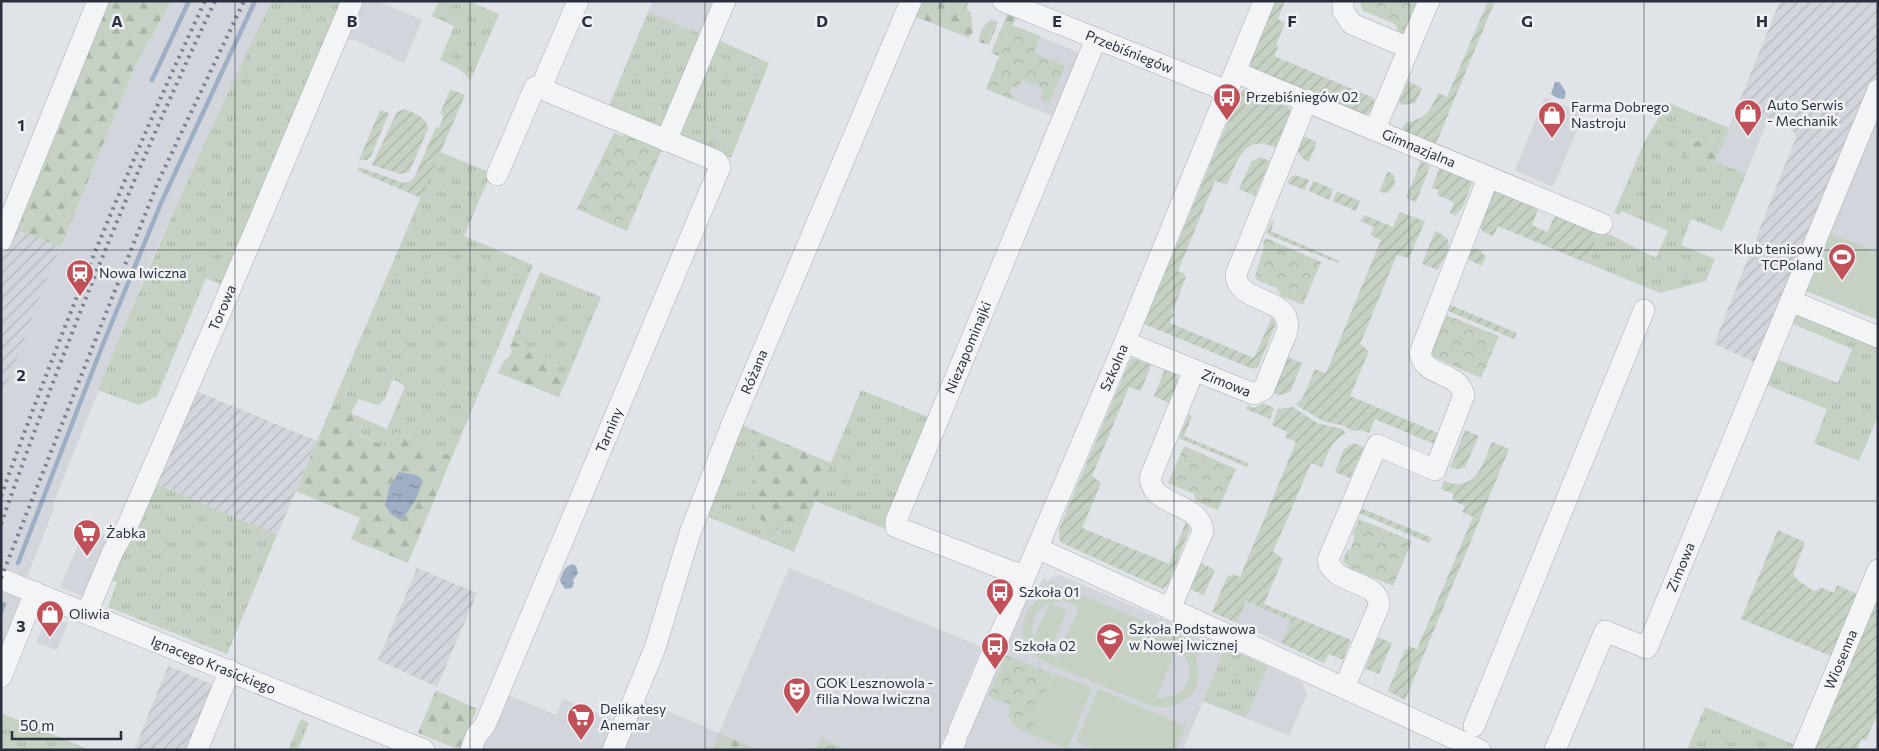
<svg xmlns="http://www.w3.org/2000/svg" width="1879" height="751" font-family="Commissioner,sans-serif">
<style>
.built{fill:#d2d5dc}
.industrial{fill:url(#industrial-furrows)}
.grass{fill:url(#grass-tufts)}
.forest{fill:url(#forest-firs)}
.park{fill:url(#park-crowns)}
.garden{fill:url(#garden-furrows)}
.pitch{fill:#c5d1c2;fill-rule:evenodd}
.water{fill:url(#water-ripples)}
.lines{fill:none;stroke-linecap:round;stroke-linejoin:round}
.stream{stroke:#9eaec5;stroke-width:4.5}
.minor-casing{stroke:#a9adb5;stroke-width:22}
.minor{stroke:#f2f4f6;stroke-width:21}
.rail{stroke:#7b8190;stroke-width:4;stroke-dasharray:2.5 5;stroke-linecap:butt}
.grid{fill:none;stroke:#2a303e;stroke-width:1;stroke-opacity:0.55}
.labels{text-anchor:middle;stroke-width:5;stroke-linejoin:round;paint-order:stroke}
.street-label{font-size:14px;fill:#2a303e;stroke:#eff1f5}
.poi-label{font-size:14px;fill:#2a303e;stroke:#eff1f5;text-anchor:start}
.grid-label{font-size:16px;text-anchor:middle;font-weight:bold;fill:#2a303e;stroke:#eff1f5;stroke-width:5;stroke-linejoin:round;paint-order:stroke}
</style>
<defs>
<pattern id="industrial-furrows" width="10" height="10" patternUnits="userSpaceOnUse" patternTransform="scale(1.25)"><rect width="10" height="10" fill="#d2d5dc"/><path d="M-1 1l2-2M0 10L10 0M9 11l2-2" fill="none" stroke="#b4b7be"/></pattern>
<pattern id="grass-tufts" width="24" height="20" patternUnits="userSpaceOnUse" patternTransform="scale(1.25)"><rect width="24" height="20" fill="#c5d1c2"/><path d="M3 7l-1-3M5 7V3M7 7l1-3M15 17l-1-3M17 17v-4M19 17l1-3" fill="none" stroke="#a9b4a8"/></pattern>
<pattern id="forest-firs" width="22" height="20" patternUnits="userSpaceOnUse" patternTransform="scale(1.25)"><rect width="22" height="20" fill="#c5d1c2"/><path d="M5 1l3.5 6h-7zM16 11l3.5 6h-7z" fill="#a9b4a8"/></pattern>
<pattern id="park-crowns" width="20" height="18" patternUnits="userSpaceOnUse" patternTransform="scale(1.25)"><rect width="20" height="18" fill="#c5d1c2"/><path d="M2 6a3 3 0 1 1 6 0M12 15a3 3 0 1 1 6 0" fill="none" stroke="#a9b4a8"/></pattern>
<pattern id="garden-furrows" width="10" height="10" patternUnits="userSpaceOnUse" patternTransform="scale(1.25)"><rect width="10" height="10" fill="#c5d1c2"/><path d="M-1 1l2-2M0 10L10 0M9 11l2-2" fill="none" stroke="#a9b4a8"/></pattern>
<pattern id="water-ripples" width="26" height="14" patternUnits="userSpaceOnUse" patternTransform="scale(1.25)"><rect width="26" height="14" fill="#9eaec5"/><path d="M2 4q2-2 4 0t4 0M15 11q2-2 4 0t4 0" fill="none" stroke="#818ea1"/></pattern>
</defs>
<rect width="100%" height="100%" fill="#e0e3e8"/>
<path class="built" d="M171,1H272L213,125L149,265L53,504L55,506L27,577L1,567V401L49,273L61,247L134,68Z
M358,1H378L422,20L404,63L355,40L342,39Z
M653,1H717L703,35L648,12Z
M1012,25L1080,53L1055,117L986,89Z
M1545,97L1584,114L1553,187L1515,170Z
M1737,107L1768,119L1746,174L1715,161Z
M1878,111V252L1827,232Z
M86,527L112,538L87,598L60,587Z
M789,568L982,647L949,725L967,733L973,720L978,715L1025,602L1045,576L1046,581L1059,575L1147,612L1225,647L1183,750H961L963,745L944,737L939,750H841V748L820,740L814,750H758L720,733L712,750H622L642,700L719,733Z
M1,591L22,599L1,657Z
M1246,601L1291,621L1281,643L1237,623Z
M47,615L68,623L57,650L36,643Z
M1268,666L1302,682L1307,694L1289,736L1246,718Z
M505,694L556,715L563,699L616,721L605,750H482Z"/>
<path class="industrial" d="M1780,1H1878V72L1757,363L1714,344L1796,137L1788,121L1767,124L1768,119L1737,107Z
M14,229L61,247L49,273L1,401V259Z
M196,391L317,441L277,535L156,484Z
M417,568L477,593L437,687L378,660Z
M168,666L216,686L189,750H134Z"/>
<path class="grass" d="M272,1H347L225,286L206,278L157,396L139,405L98,390C152,258 209,129 272,1Z
M439,1H468L499,14L470,81C461,67 454,67 440,60L454,26L432,16Z
M648,12L703,35L663,131L608,108Z
M716,39L769,63L731,158L675,135Z
M1669,103L1729,128L1724,140C1714,134 1706,135 1697,142L1682,139L1713,165L1715,161L1746,174L1722,231L1691,219L1681,245L1715,259L1706,281L1660,293L1587,263L1601,230L1656,258L1668,231L1622,211L1619,215L1614,213L1645,141L1657,121L1663,105Z
M440,152L491,173L464,236L533,265L452,457L396,432L389,447L358,434L364,419L387,429L405,386L397,381L392,380L385,399L378,405L358,399L351,414L332,405Z
M540,272L601,297L568,376L553,370L557,361L512,341Z
M1792,313L1878,344V416L1859,461L1814,443L1827,409L1767,385L1777,359L1838,383L1852,349L1791,323Z
M861,390L931,418L886,529L815,501Z
M740,424L760,433C752,451 751,470 759,488L754,505L785,531L804,527L794,552L704,515Z
M156,484L277,535L227,654L108,607L117,582L108,578Z
M1225,647L1268,666L1246,718L1203,701Z
M1705,707L1795,745L1793,750H1687Z
M1,713L90,750H1Z
M301,719L309,723L298,750H288Z"/>
<path class="forest" d="M107,1H171L134,68L61,247L14,229Z
M917,1H969L966,8L971,13L973,32L969,38L911,15Z
M1008,12L1017,15L999,56L991,53Z
M991,20L998,22L989,45L979,42C979,34 983,24 991,20Z
M1704,136L1719,137L1724,140L1713,165C1699,162 1683,161 1679,145L1682,139L1697,142Z
M512,341L557,361L553,370L568,376L559,397L498,373L504,360C509,358 511,355 512,350L510,347Z
M332,405L364,419L358,435L389,447L395,432L452,457L408,563L351,539L360,518L296,491Z
M760,433L831,463L804,527L785,531L769,528L758,516L754,505L759,488C751,470 752,451 760,433Z
M436,690L477,709L472,721L475,723L466,733L460,750L418,733Z
M719,733L754,748L753,750H712Z"/>
<path class="park" d="M1360,1H1425L1410,36L1399,33L1395,24L1362,10Z
M1012,25L1040,36L1034,53L1065,66L1049,104L1040,99L1044,90L1035,83L1033,85L1022,80L1019,87H1012L1010,92L1011,95L1015,97L1013,100L986,89Z
M614,133L622,136L632,134L663,147L627,231L577,209Z
M1266,238L1321,262L1303,305L1281,296L1277,288L1257,280L1255,276L1264,247L1263,242Z
M1446,315L1499,336L1481,378L1433,357L1430,351Z
M1184,446L1236,469L1218,510L1196,501L1194,494L1168,483Z
M1359,519L1412,541L1393,586L1350,568L1343,561L1347,549L1350,550L1355,536L1352,535Z
M1005,655L1053,674L1030,734L1017,728L1008,716L1011,705L989,696Z
M821,738L842,748L841,750H814Z"/>
<path class="garden" d="M1273,1H1285L1278,19L1285,23L1276,45L1278,47L1274,56L1374,98L1373,110L1365,115L1252,68L1250,64Z
M1488,1H1495L1435,146L1401,132L1406,122C1427,119 1430,111 1438,93L1447,97Z
M1408,81L1422,88L1415,103L1402,105L1399,102Z
M450,89L465,95L421,198L358,171L359,167L404,183L411,181L415,176L436,127L439,128L444,116L440,114Z
M1245,89L1288,107L1291,112L1275,148C1245,132 1236,163 1227,185L1215,181L1178,271L1185,274L1183,276L1186,277L1172,313L1174,314L1170,323L1254,358L1272,317L1275,322V326L1258,367L1253,369L1144,324L1240,92Z
M405,109C415,114 427,117 428,129L409,172L400,174L372,165L397,112Z
M380,110L389,113L371,156L367,160H359Z
M1301,135L1317,142L1309,162C1295,155 1297,148 1301,135Z
M1260,157L1270,161L1255,196L1239,189L1251,162Z
M1421,161L1430,166L1416,202L1406,198Z
M1440,167L1473,181L1462,209L1455,216L1450,213L1454,202L1437,195L1439,190L1432,188Z
M1388,171L1394,175L1395,184L1388,193L1379,192Z
M1295,175L1309,180L1305,190L1287,183L1290,178Z
M1313,181L1333,189L1329,200L1309,191Z
M1491,189L1538,209L1532,225L1547,232L1555,216L1599,234L1587,263L1498,226L1493,236L1483,232L1480,227Z
M1337,191L1360,201L1356,211L1333,201Z
M1400,212L1425,221L1409,258L1397,255L1360,344L1369,351L1350,396L1438,433L1434,444L1375,419L1369,433L1361,430L1352,431L1345,426L1323,421L1296,405L1302,399L1315,369L1326,373L1381,240L1370,235L1374,227L1360,221L1364,215L1393,227Z
M1271,221L1274,222L1271,231L1339,261L1338,263L1269,235L1267,232Z
M1435,231C1459,241 1446,252 1438,270L1422,264Z
M1475,249L1482,250L1481,253L1486,256L1482,266L1467,259L1470,252Z
M1448,304L1517,333L1514,339L1446,310Z
M1287,357L1302,363L1290,392L1280,395L1272,393Z
M1133,358L1151,365L1141,391L1129,387L1092,476L1101,483L1082,528L1169,564L1186,522L1190,529L1168,584L1163,589L1060,542L1059,529L1130,360Z
M1165,369L1175,373L1178,380L1169,403L1154,396Z
M1263,403L1274,408L1270,419L1246,409L1248,405L1254,408Z
M1293,407L1317,423L1342,429L1346,433C1331,441 1329,451 1322,467L1311,463L1273,552L1283,559L1264,604L1351,640L1343,660L1329,654L1324,663L1281,643L1291,621L1246,601L1237,623L1212,612L1228,575L1231,576L1232,574L1240,577L1296,442L1285,437L1287,432L1272,425L1278,409Z
M1189,414L1192,416L1184,436L1248,463L1247,467L1179,438Z
M1465,430L1479,436L1465,467L1460,469L1450,468Z
M1492,442L1509,449L1405,700L1388,691L1405,649L1408,650L1409,646L1417,649L1473,517L1462,512L1465,506L1452,500L1454,494L1441,489L1444,481C1476,493 1482,465 1492,442Z
M1352,444H1356L1364,447L1350,478L1335,472L1344,449Z
M1361,508L1432,538L1429,543L1359,513Z
M1778,530L1805,542L1793,574C1797,582 1807,585 1813,591L1818,590L1820,587L1834,593L1837,585L1857,594L1831,656L1741,619Z
M1201,563L1215,570L1204,595L1190,589Z
M1878,597V713L1866,740L1861,739L1857,750H1814Z
M1378,637L1392,643L1379,674L1365,669Z"/>
<path class="pitch" d="M1827,232L1878,252V320L1804,290Z
M1050,582L1202,645C1200,648 1198,653 1197,656C1196,663 1199,672 1198,680C1194,701 1173,709 1154,707L1043,661C1025,648 1015,627 1031,606C1034,602 1039,600 1043,596C1047,593 1048,586 1050,582ZM1063,600L1079,607L1058,658L1044,652L1035,640L1052,646L1067,610L1050,603ZM1046,604H1049L1034,638C1029,624 1034,614 1046,604ZM1177,647C1201,669 1189,700 1156,698Z
M1054,673L1092,688L1067,749L1030,734Z
M1098,689L1186,726L1176,750H1095L1076,742Z"/>
<path class="water" d="M1555,82H1559C1563,87 1568,92 1564,99L1557,98L1551,94Z
M399,472L416,475L423,480C418,496 412,509 400,520L391,514L385,505L390,486Z
M573,564L576,566L578,573L573,580L574,583L572,588L565,589L560,581C562,573 564,566 573,564Z"/>
<g class="lines">
<path class="stream" d="M152,80L189,1
M18,563L103,344L161,203L255,1
M1,612L4,604"/>
<g class="minor-casing">
<g id="minor">
<path id="s1" d="M1003,1L1227,91"/>
<path d="M1343,1V11L1352,24L1409,48L1375,129"/>
<path d="M1409,48L1429,1"/>
<path id="s2" d="M1235,72L1602,224"/>
<path d="M666,141L725,1"/>
<path d="M497,175L535,87L544,86"/>
<path d="M1,241L98,1"/>
<path d="M1791,301L1878,337"/>
<path d="M1125,342L1194,370"/>
<path d="M1037,548L1480,750"/>
<path id="s3" d="M1025,576L1007,570L896,527V521L1096,39"/>
<path id="s4" d="M1,579L424,750"/>
<path id="s5" d="M1170,609L1203,531C1200,507 1170,507 1156,492C1152,488 1151,483 1150,478L1194,370L1254,394L1264,389C1269,375 1275,362 1280,348C1282,343 1286,336 1287,330C1294,296 1235,304 1236,274L1307,100"/>
<path id="s6" d="M87,613L113,551L127,527L218,318L352,1"/>
<path d="M1,677L35,592"/>
<path d="M1344,688L1379,606C1380,579 1333,586 1328,560L1377,445L1435,470L1464,395C1457,369 1425,379 1420,353L1488,178"/>
<path d="M1474,726L1644,310"/>
<path id="s7" d="M959,731L1125,342L1264,1"/>
<path d="M197,750L230,670"/>
<path id="s8" d="M471,750L476,736L485,725L720,167L717,161L549,92C544,87 543,84 545,78L578,1"/>
<path id="s9" d="M613,750L655,648L690,533L732,424L911,1"/>
<path d="M951,750L956,740"/>
<path id="s10" d="M1555,750L1605,631L1647,648L1878,90"/>
<path id="s11" d="M1803,750L1878,570"/>
</g>
</g>
<use href="#minor" class="minor"/>
<path class="rail" d="M1,496C62,328 129,163 205,1
M1,524C64,346 134,172 215,1
M1,578L158,182L244,1"/>
</g>
<path class="grid" d="M235,1V750M470,1V750M705,1V750M940,1V750M1174,1V750M1409,1V750M1644,1V750M1,250H1878M1,501H1878"/>
<defs>
<g id="bus-pin" transform="scale(1.4375)"><path d="M0 17L-7.5 6A9.5 9.5 0 1 1 7.5 6Z" fill="#c25058" stroke="#eff1f5"/><path d="M-5-6H5V4H4V6H2V4H-2V6H-4V4H-5ZM-3.5-4V0h7V-4ZM-3.5 1.2v1.5H-2V1.2ZM2 1.2v1.5H3.5V1.2Z" fill="#fff"/></g>
<g id="shop-pin" transform="scale(1.4375)"><path d="M0 17L-7.5 6A9.5 9.5 0 1 1 7.5 6Z" fill="#c25058" stroke="#eff1f5"/><path d="M-5-2.5h2.3a2.7 3.5 0 0 1 5.4 0H5L5.5 6h-11ZM-1.5-2.5h3a1.5 2.3 0 0 0-3 0Z" fill="#fff"/></g>
<g id="stadium-pin" transform="scale(1.4375)"><path d="M0 17L-7.5 6A9.5 9.5 0 1 1 7.5 6Z" fill="#c25058" stroke="#eff1f5"/><path d="M0-5a6.5 5 0 1 0 0 10a6.5 5 0 1 0 0-10ZM-3.5-1.8h7v3.6h-7Z" fill="#fff"/></g>
<g id="station-pin" transform="scale(1.4375)"><path d="M0 17L-7.5 6A9.5 9.5 0 1 1 7.5 6Z" fill="#c25058" stroke="#eff1f5"/><path d="M-3-6H3Q5-6 5-4V2Q5 4 3 4L4.5 6H3L1.5 4h-3L-3 6H-4.5L-3 4Q-5 4-5 2V-4Q-5-6-3-6ZM-3.5-4v3h7v-3ZM-3.5 1v1.5H-2V1ZM2 1v1.5H3.5V1Z" fill="#fff"/></g>
<g id="supermarket-pin" transform="scale(1.4375)"><path d="M0 17L-7.5 6A9.5 9.5 0 1 1 7.5 6Z" fill="#c25058" stroke="#eff1f5"/><path d="M-6-5.5h2.5l.6 2H6L4.5 2H-2.5L-4.4-4H-6ZM-1.5 3.2a1.3 1.3 0 1 0 .1 0ZM3 3.2a1.3 1.3 0 1 0 .1 0Z" fill="#fff"/></g>
<g id="school-pin" transform="scale(1.4375)"><path d="M0 17L-7.5 6A9.5 9.5 0 1 1 7.5 6Z" fill="#c25058" stroke="#eff1f5"/><path d="M0-5L7-2L0 1L-7-2ZM-4 1L0 2.5L4 1V4Q0 6-4 4Z" fill="#fff"/></g>
<g id="theatre-pin" transform="scale(1.4375)"><path d="M0 17L-7.5 6A9.5 9.5 0 1 1 7.5 6Z" fill="#c25058" stroke="#eff1f5"/><path d="M-5-5.5Q0-4 5-5.5V0Q5 5 0 6Q-5 5-5 0ZM-3.3-2.5H-1v1.5H-3.3ZM1-2.5H3.3v1.5H1ZM-2.8 1Q0 5.5 2.8 1Z" fill="#fff"/></g>
</defs>
<g fill-rule="evenodd">
<use href="#bus-pin" x="1227" y="97"/>
<use href="#shop-pin" x="1748" y="113"/>
<use href="#shop-pin" x="1552" y="115"/>
<use href="#stadium-pin" x="1842" y="257"/>
<use href="#station-pin" x="80" y="273"/>
<use href="#supermarket-pin" x="87" y="533"/>
<use href="#bus-pin" x="1000" y="592"/>
<use href="#shop-pin" x="50" y="614"/>
<use href="#school-pin" x="1110" y="637"/>
<use href="#bus-pin" x="995" y="646"/>
<use href="#theatre-pin" x="797" y="691"/>
<use href="#supermarket-pin" x="581" y="717"/>
</g>
<g class="labels">
<g class="street-label">
<text dy="5" stroke="none"><textPath href="#s1" startOffset="136">Przebiśniegów</textPath></text>
<text dy="5" stroke="none"><textPath href="#s2" startOffset="199">Gimnazjalna</textPath></text>
<text dy="5" stroke="none"><textPath href="#s6" startOffset="334">Torowa</textPath></text>
<text dy="5" stroke="none"><textPath href="#s3" startOffset="332">Niezapominajki</textPath></text>
<text dy="5" stroke="none"><textPath href="#s7" startOffset="395">Szkolna</textPath></text>
<text dy="5" stroke="none"><textPath href="#s9" startOffset="404">Różana</textPath></text>
<text dy="5" stroke="none"><textPath href="#s5" startOffset="315">Zimowa</textPath></text>
<text dy="5" stroke="none"><textPath href="#s8" startOffset="349">Tarniny</textPath></text>
<text dy="5" stroke="none"><textPath href="#s10" startOffset="262">Zimowa</textPath></text>
<text dy="5" stroke="none"><textPath href="#s11" startOffset="98">Wiosenna</textPath></text>
<text dy="5" stroke="none"><textPath href="#s4" startOffset="229">Ignacego Krasickiego</textPath></text>
</g>
<g class="poi-label">
<text x="1246" y="102">Przebiśniegów 02</text>
<text x="1767" y="110">Auto Serwis<tspan x="1767" dy="16">- Mechanik</tspan></text>
<text x="1571" y="112">Farma Dobrego<tspan x="1571" dy="16">Nastroju</tspan></text>
<text x="1823" y="254" text-anchor="end">Klub tenisowy<tspan x="1823" dy="16">TCPoland</tspan></text>
<text x="99" y="278">Nowa Iwiczna</text>
<text x="106" y="538">Żabka</text>
<text x="1019" y="597">Szkoła 01</text>
<text x="69" y="619">Oliwia</text>
<text x="1129" y="634">Szkoła Podstawowa<tspan x="1129" dy="16">w Nowej Iwicznej</tspan></text>
<text x="1014" y="651">Szkoła 02</text>
<text x="816" y="688">GOK Lesznowola -<tspan x="816" dy="16">filia Nowa Iwiczna</tspan></text>
<text x="600" y="714">Delikatesy<tspan x="600" dy="16">Anemar</tspan></text>
</g>
</g>
<g class="grid-label">
<text x="117" y="27">A</text>
<text x="352" y="27">B</text>
<text x="587" y="27">C</text>
<text x="822" y="27">D</text>
<text x="1057" y="27">E</text>
<text x="1292" y="27">F</text>
<text x="1527" y="27">G</text>
<text x="1762" y="27">H</text>
<text x="21" y="131">1</text>
<text x="21" y="381">2</text>
<text x="21" y="632">3</text>
</g>
<rect width="1879" height="751" fill="none" stroke="#2a303e" stroke-width="5"/>
<path d="M12 731v8h109v-8" fill="none" stroke="#2a303e" stroke-width="2.5"/>
<text x="20" y="731" font-size="15" fill="#2a303e" stroke="#eff1f5" stroke-width="4" paint-order="stroke">50 m</text>
</svg>
